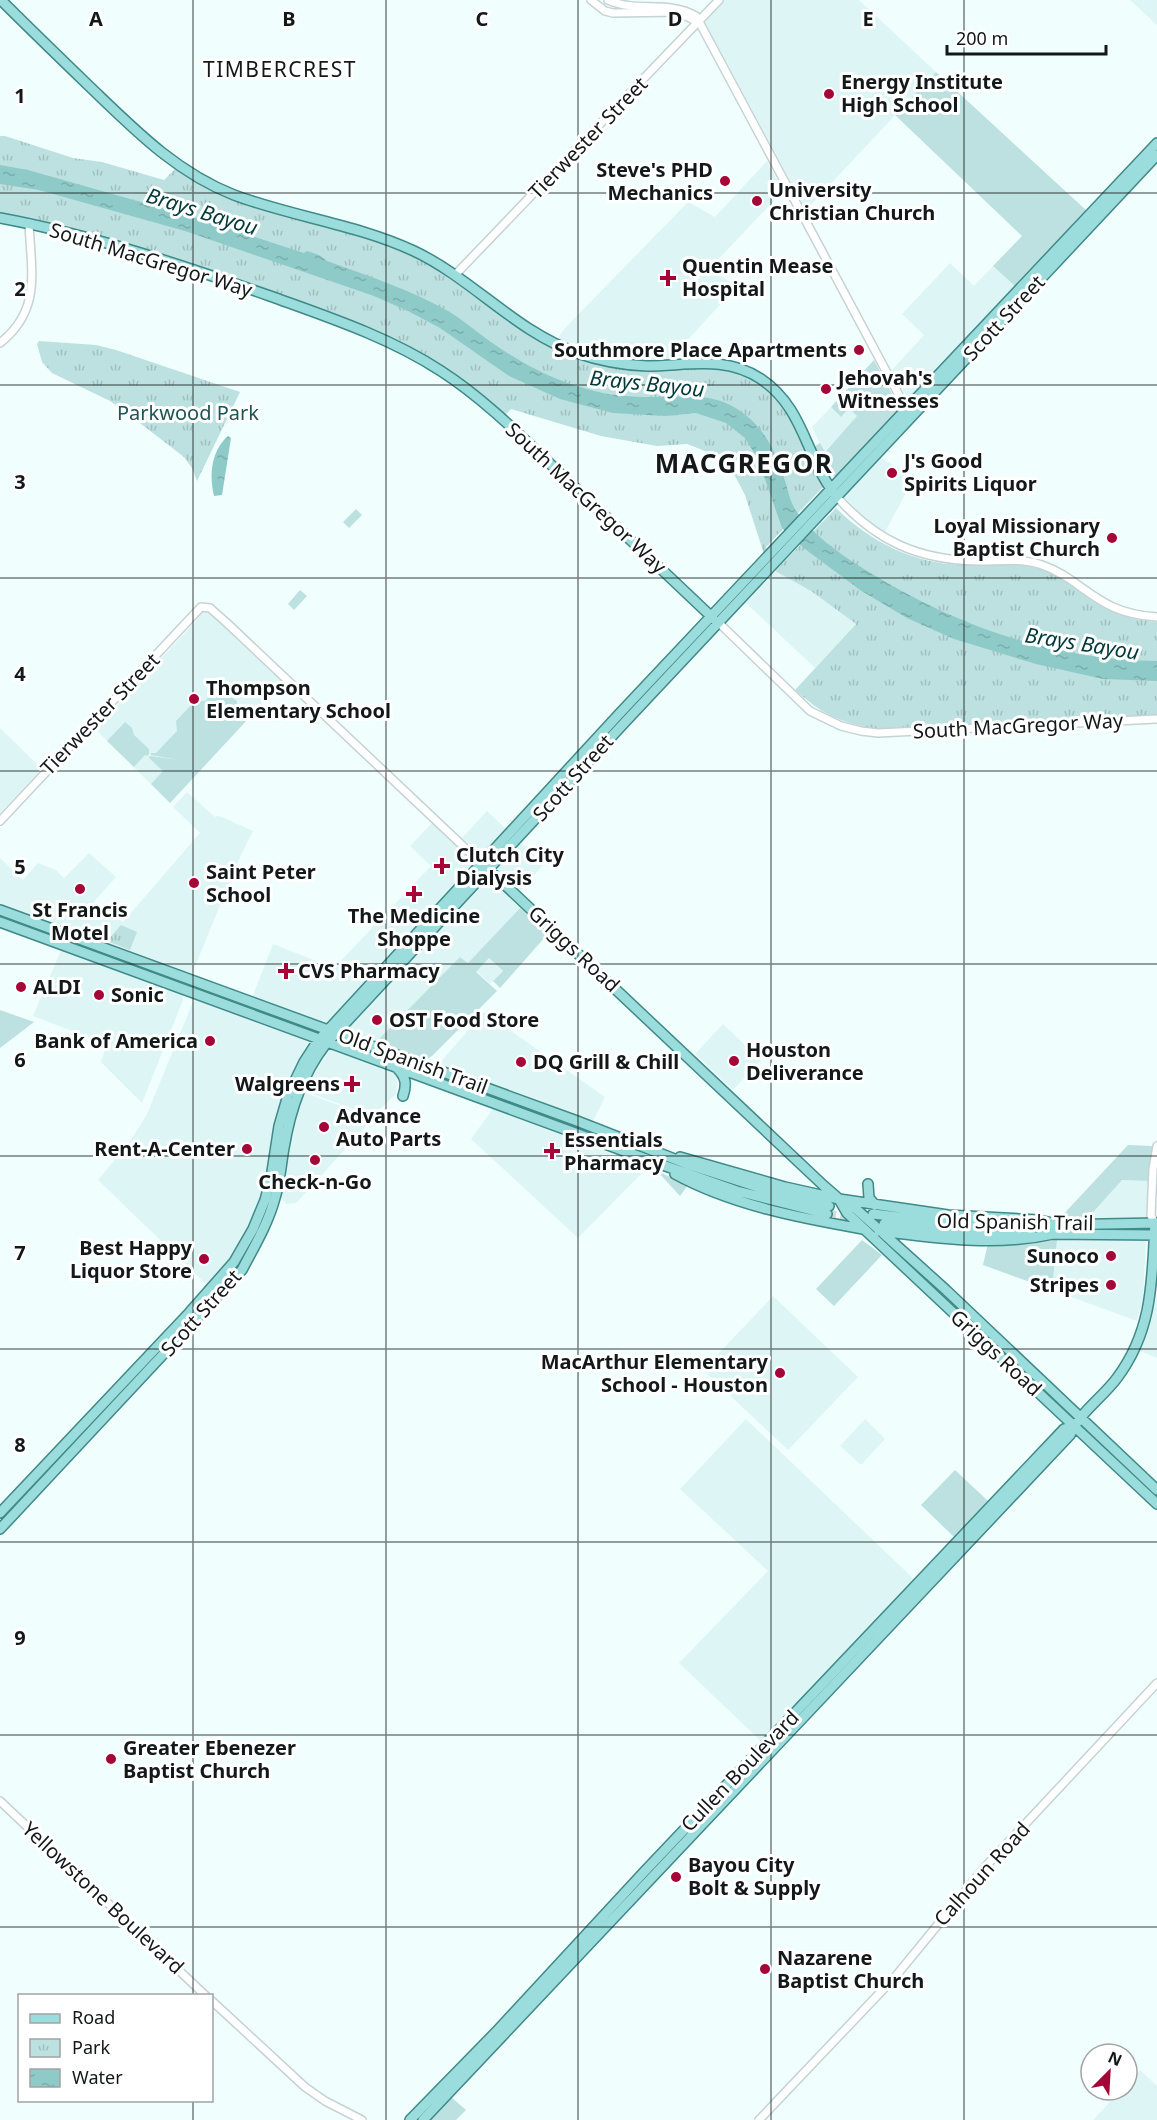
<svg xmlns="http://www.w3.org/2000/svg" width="1157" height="2120" font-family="'Noto Sans',sans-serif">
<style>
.built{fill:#ddf6f5}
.grass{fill:#bce1e0}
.park{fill:url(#park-tufts)}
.water{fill:url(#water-ripples)}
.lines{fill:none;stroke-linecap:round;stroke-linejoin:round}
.major-tunnel{stroke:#cfdcdc;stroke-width:9;stroke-dasharray:9 4.5;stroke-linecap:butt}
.minor-casing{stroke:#c5d3d3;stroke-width:10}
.major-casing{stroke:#408a88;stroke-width:12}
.minor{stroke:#fff;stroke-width:7}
.major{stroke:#9bdddc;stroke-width:9}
.grid{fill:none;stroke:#131818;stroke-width:1.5;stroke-opacity:0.55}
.poi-dot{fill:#a30637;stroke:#fff;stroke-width:2}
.labels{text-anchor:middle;stroke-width:6;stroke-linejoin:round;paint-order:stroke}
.poi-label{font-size:20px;font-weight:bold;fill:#131818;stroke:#fff;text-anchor:start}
.street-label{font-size:20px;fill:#131818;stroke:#fff}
.park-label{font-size:20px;fill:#215454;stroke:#fff}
.neighbourhood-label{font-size:21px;letter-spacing:1.5px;fill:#131818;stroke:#fff}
.water-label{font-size:21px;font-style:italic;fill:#003a39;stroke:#fff}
.district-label{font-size:26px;font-weight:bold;letter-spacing:1.5px;fill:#131818;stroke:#fff}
.grid-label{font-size:20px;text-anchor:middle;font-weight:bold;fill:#131818;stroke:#fff;stroke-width:6;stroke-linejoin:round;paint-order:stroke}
</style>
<defs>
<pattern id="park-tufts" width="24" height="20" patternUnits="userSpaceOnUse" patternTransform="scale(1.5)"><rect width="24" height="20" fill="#bce1e0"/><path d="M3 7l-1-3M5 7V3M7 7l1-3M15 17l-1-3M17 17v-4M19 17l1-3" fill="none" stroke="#a1c0bf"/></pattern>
<pattern id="water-ripples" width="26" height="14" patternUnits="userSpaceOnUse" patternTransform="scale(1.5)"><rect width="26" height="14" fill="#8ecac8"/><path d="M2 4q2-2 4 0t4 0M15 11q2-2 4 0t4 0" fill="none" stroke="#7aadab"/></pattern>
</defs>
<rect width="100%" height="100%" fill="#f0fefe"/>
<path class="built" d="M722,0H859L936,72L806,210L703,19Z
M1130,0H1157V25Z
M767,161L783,191L709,269L737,286L675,354V361L654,362L592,353L556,340L566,327L688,202L715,217Z
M950,263L974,286L993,266L1016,287L911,397L909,398L906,396L892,370L924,335L902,314Z
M831,407L840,417L849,408L858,416L824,452L812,427Z
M878,456L914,478L884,534L864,518L845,498V494Z
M775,571L811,591L856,624L815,668L746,603Z
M202,612H208L282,681L170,803L95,729L197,620L196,618Z
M0,728L42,769L0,813Z
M187,792L215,817L217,816L222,817L253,831L239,859L192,974L0,905V858L23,880L38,863L56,870L64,878L89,853L116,877L93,903L123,922L200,833L173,807Z
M487,811L508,831L484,855H482L462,838Z
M432,823L473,863L474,867L328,1024L252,998L273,944L334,968L431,866L410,846Z
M519,841L544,864L520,891L497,868L498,865Z
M484,879L491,881L520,908L468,963L461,957L375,1043L347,1032L346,1028Z
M62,948L183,994V1000L142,1103L101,1062L107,1044L33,1016Z
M489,958L503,971L490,984L476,971Z
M197,999L312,1042L302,1060L267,1183L249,1233L210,1288L98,1180L131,1140L147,1114L193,1002Z
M484,1012L605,1097L592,1123L437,1066Z
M723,1024L761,1060L733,1090L695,1054Z
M330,1049L398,1073L396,1094L373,1116L304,1091Z
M303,1092L373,1118L301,1198L296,1203L286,1204L279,1195L290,1133Z
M494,1107L616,1152L649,1166L578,1238L471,1139Z
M1122,1180L1149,1181L1146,1218L1087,1219Z
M1135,1238L1146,1241L1143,1299L1137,1321L1052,1290L1057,1240Z
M1157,1295V1358L1140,1351L1150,1325Z
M773,1296L858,1377L788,1450L703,1370Z
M746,1419L916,1581L763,1743L679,1663L768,1571L680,1489Z
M865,1419L885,1439L861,1465L840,1446Z
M1140,2070L1157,2086V2120H1093L1121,2090H1127V2084Z"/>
<path class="grass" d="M936,72L1087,211L1016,287L993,266L1022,236L895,115Z
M874,360L897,403L899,411L838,477C825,477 819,457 814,447L820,443L825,452L857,416L849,408L841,417L831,407Z
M356,509L362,515L349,528L343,522Z
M300,590L307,596L294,610L288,604Z
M218,687L221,690L213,697L215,699L222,691L237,701V707L249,718L170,803L151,784L163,771L149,758L150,756L179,760L151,755V753H156L177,731L176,721L195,701H205Z
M125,722L132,728L134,735L149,749V754L147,756L145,755L134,767L107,741Z
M520,908L546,931V936L500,988L493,981L503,971L489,958L476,972L497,991L432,1056L424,1061L375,1043L460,957L468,963Z
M0,1010L34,1022L0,1048Z
M1128,1145L1153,1146L1149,1165V1181L1122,1180L1087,1219L1060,1218Z
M657,1171L688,1185L680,1196Z
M862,1240L882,1255L834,1306L816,1289Z
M1057,1240L1052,1290L983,1265L988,1243Z
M955,1470L988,1501L954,1537L921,1505Z
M451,2097L466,2110L456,2120H430Z"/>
<path class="park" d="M0,136H5L73,158L102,162L164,180L176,168C205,186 231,193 263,203C323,223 386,239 441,271C491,299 529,347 587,360C597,362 609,361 619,362C657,364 720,360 753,379C792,401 804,448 823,487L766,547L767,550L764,554L745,495L735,476L722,463L705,451L687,444L657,446L601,436L511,409L504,416L407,347L100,237L34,219L0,213Z
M39,341L96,345L116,350L240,392L197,481L192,468L184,457L136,420L110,401L52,373L42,362L37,344Z
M836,508C870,542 915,564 963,565C991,565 1019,561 1045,571C1088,586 1106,620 1157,622V715L873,729C835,720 824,715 795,690L856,624L811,591L775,571Z
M121,925L137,932L130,950L107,941Z"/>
<path class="water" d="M0,165L28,170L197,218L304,253L307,251L319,255L327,261C368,276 409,289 448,311C463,320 477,332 491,342C521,363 552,380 587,389C606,395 629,397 649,397C679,397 708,392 734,407C764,425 775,450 785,481C788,490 790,501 795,509C810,533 840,554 864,569C954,625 1050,660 1157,661V681L1103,679L1036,664L954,639L907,618L860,590L805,549L782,528L758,459L745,438L726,423L696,413L665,416L613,413L560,399L509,376L440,328L408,311L374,296L185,231L39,190L0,184Z
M228,436L231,438L222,495L214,496C209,475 211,451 228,436Z"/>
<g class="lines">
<path class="major-tunnel" d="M827,1214L857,1219"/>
<g class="minor-casing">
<path id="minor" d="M591,0L605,11L613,13L678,12L698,22
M608,0C637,13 668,0 696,16L908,412
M456,274L719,0
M0,343C42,310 31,271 29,223
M837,497C876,541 918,560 978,561C999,561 1021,558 1042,565C1069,574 1087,595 1113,607C1126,613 1142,616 1157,617
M719,623L810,711L841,726L861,731L878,733L1157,719
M0,821L201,607L210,608L228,624L482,864
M1155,1223L1151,1216L1153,1169L1157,1146
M0,1801L206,1996
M212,2001L305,2087L325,2101L362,2120
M759,2120L895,1977L986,1866L1157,1683"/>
</g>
<g class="major-casing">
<path id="major" d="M1,0C30,29 59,57 88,85C133,128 175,172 234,195C293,217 356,224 414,251C473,279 515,331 577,353C600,361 623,365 647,366C687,366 725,355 761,379C804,408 805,455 834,493
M0,218C92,235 182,265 270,296C328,317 389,337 441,371C486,400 525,440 564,477C615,525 665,573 716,621
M486,867L823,1185L839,1199L855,1208L946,1290L1157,1490
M0,910L577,1121L690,1165L770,1191L829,1206
M0,922L657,1163L737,1191L827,1214
M397,1068C406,1077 407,1084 403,1096
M680,1157L785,1187L839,1199L948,1215L1039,1220L1057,1224
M675,1174C732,1205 800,1218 863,1229
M868,1184L869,1198L875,1205
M840,1201L847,1213L1157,1504
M873,1214L958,1224L1032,1225
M884,1224L962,1232L1031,1234
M1052,1225L1157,1223
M879,1231C937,1238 995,1247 1053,1234
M1048,1234L1157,1235
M0,1513L189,1313L234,1262L253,1229L265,1200L271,1178L279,1126L288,1095L304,1062L317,1042L620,713L1157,143
M0,1529L242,1270C254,1247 268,1224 275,1198C280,1182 281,1165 284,1148C290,1111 302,1075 325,1045L627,720L1157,155
M410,2120L496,2032L643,1873L1064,1429L1074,1426
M423,2120L1070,1435C1079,1413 1103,1397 1117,1378C1153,1330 1152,1280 1155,1223"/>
</g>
<use href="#minor" class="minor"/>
<use href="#major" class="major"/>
</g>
<path class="grid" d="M193,0V1996M386,0V2120M578,0V2120M771,0V2120M964,0V2120M0,193H1157M0,385H1157M0,578H1157M0,771H1157M0,964H1157M0,1156H1157M0,1349H1157M0,1542H1157M0,1735H1157M0,1927H1157M193,2100V2120"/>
<g class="poi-dot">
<circle cx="829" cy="94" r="6"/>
<circle cx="725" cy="181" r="6"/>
<circle cx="757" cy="201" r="6"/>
<path d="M665 269h6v6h6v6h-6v6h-6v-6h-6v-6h6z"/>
<circle cx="859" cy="350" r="6"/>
<circle cx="826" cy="389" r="6"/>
<circle cx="892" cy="473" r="6"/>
<circle cx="1112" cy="538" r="6"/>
<circle cx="194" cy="699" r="6"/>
<path d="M439 857h6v6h6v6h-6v6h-6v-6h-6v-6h6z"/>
<circle cx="194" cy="883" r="6"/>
<circle cx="80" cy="889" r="6"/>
<path d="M411 885h6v6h6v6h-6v6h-6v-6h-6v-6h6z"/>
<path d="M283 962h6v6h6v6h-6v6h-6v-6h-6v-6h6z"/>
<circle cx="21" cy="987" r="6"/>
<circle cx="99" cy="995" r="6"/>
<circle cx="377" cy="1020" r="6"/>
<circle cx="210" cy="1041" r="6"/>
<circle cx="734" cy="1061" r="6"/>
<circle cx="521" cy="1062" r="6"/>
<path d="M349 1075h6v6h6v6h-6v6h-6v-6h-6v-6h6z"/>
<circle cx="324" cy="1127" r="6"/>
<circle cx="247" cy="1149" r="6"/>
<path d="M549 1142h6v6h6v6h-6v6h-6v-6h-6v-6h6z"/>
<circle cx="315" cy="1160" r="6"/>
<circle cx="1111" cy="1256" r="6"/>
<circle cx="204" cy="1259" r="6"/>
<circle cx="1111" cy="1285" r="6"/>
<circle cx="780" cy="1373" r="6"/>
<circle cx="111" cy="1759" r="6"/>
<circle cx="676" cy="1877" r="6"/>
<circle cx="765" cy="1969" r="6"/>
</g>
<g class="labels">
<g class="poi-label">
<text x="841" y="89">Energy Institute<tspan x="841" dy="23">High School</tspan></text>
<text x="713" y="177" text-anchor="end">Steve's PHD<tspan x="713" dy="23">Mechanics</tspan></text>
<text x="769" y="197">University<tspan x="769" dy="23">Christian Church</tspan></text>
<text x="682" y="273">Quentin Mease<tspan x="682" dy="23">Hospital</tspan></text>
<text x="847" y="357" text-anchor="end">Southmore Place Apartments</text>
<text x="838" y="385">Jehovah's<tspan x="838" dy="23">Witnesses</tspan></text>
<text x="904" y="468">J's Good<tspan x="904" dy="23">Spirits Liquor</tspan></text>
<text x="1100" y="533" text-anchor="end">Loyal Missionary<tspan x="1100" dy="23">Baptist Church</tspan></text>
<text x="206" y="695">Thompson<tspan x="206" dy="23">Elementary School</tspan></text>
<text x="456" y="862">Clutch City<tspan x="456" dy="23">Dialysis</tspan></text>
<text x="206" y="879">Saint Peter<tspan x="206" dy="23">School</tspan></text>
<text x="80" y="917" text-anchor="middle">St Francis<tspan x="80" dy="23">Motel</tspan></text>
<text x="414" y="923" text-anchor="middle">The Medicine<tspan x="414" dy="23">Shoppe</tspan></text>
<text x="298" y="978">CVS Pharmacy</text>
<text x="33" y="994">ALDI</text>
<text x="111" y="1002">Sonic</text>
<text x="389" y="1027">OST Food Store</text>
<text x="198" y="1048" text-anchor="end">Bank of America</text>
<text x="746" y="1057">Houston<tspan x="746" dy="23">Deliverance</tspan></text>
<text x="533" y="1069">DQ Grill &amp; Chill</text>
<text x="340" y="1091" text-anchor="end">Walgreens</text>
<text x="336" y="1123">Advance<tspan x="336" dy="23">Auto Parts</tspan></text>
<text x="564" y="1147">Essentials<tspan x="564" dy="23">Pharmacy</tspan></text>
<text x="235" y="1156" text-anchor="end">Rent-A-Center</text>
<text x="315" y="1189" text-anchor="middle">Check-n-Go</text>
<text x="192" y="1255" text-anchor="end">Best Happy<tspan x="192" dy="23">Liquor Store</tspan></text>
<text x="1099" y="1263" text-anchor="end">Sunoco</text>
<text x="1099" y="1292" text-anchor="end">Stripes</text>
<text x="768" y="1369" text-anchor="end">MacArthur Elementary<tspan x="768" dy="23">School - Houston</tspan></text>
<text x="123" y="1755">Greater Ebenezer<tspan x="123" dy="23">Baptist Church</tspan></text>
<text x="688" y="1872">Bayou City<tspan x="688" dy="23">Bolt &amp; Supply</tspan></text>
<text x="777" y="1965">Nazarene<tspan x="777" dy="23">Baptist Church</tspan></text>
</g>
<g class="street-label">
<text transform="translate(588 138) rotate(-46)" y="7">Tierwester Street</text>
<text transform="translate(151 260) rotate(17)" y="7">South MacGregor Way</text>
<text transform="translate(1004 318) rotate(-47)" y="7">Scott Street</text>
<text transform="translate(586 498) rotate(43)" y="7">South MacGregor Way</text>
<text transform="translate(100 714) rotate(-46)" y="7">Tierwester Street</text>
<text transform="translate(1018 726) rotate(-3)" y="7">South MacGregor Way</text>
<text transform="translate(573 778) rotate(-48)" y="7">Scott Street</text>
<text transform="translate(574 949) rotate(43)" y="7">Griggs Road</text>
<text transform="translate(413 1061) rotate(20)" y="7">Old Spanish Trail</text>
<text transform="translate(1015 1222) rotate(1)" y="7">Old Spanish Trail</text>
<text transform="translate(201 1313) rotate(-48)" y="7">Scott Street</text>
<text transform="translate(996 1353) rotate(43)" y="7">Griggs Road</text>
<text transform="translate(740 1771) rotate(-46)" y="7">Cullen Boulevard</text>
<text transform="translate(982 1874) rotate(-48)" y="7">Calhoun Road</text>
<text transform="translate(103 1898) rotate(43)" y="7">Yellowstone Boulevard</text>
</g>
<g class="park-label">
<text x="188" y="420">Parkwood Park</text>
</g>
<g class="neighbourhood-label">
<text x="280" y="77">TIMBERCREST</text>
</g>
<g class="water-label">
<text transform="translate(202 212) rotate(17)" y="7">Brays Bayou</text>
<text transform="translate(647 384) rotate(6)" y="7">Brays Bayou</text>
<text transform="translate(1082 644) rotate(9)" y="7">Brays Bayou</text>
</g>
<g class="district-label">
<text x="744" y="473">MACGREGOR</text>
</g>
</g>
<g class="grid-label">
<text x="96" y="26">A</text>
<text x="289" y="26">B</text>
<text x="482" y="26">C</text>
<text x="675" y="26">D</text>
<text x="868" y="26">E</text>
<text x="20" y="103">1</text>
<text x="20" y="296">2</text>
<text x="20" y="489">3</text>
<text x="20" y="681">4</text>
<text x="20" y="874">5</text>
<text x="20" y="1067">6</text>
<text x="20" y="1260">7</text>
<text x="20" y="1452">8</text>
<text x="20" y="1645">9</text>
</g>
<rect x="18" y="1994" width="195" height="108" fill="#ffffff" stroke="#a1a3a3" stroke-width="1.5"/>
<rect x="30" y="2014" width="30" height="9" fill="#9bdddc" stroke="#a1a3a3" stroke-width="1.5"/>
<text x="72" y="2024" font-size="18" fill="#131818">Road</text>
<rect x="30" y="2039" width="30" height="18" fill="url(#park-tufts)" stroke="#a1a3a3" stroke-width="1.5"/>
<text x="72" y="2054" font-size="18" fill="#131818">Park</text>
<rect x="30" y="2069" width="30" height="18" fill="url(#water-ripples)" stroke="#a1a3a3" stroke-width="1.5"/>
<text x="72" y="2084" font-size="18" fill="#131818">Water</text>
<g transform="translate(1109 2072) rotate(24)"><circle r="28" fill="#ffffff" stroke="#a1a3a3" stroke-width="1.5"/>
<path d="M0-4.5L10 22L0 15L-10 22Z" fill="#a30637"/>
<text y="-9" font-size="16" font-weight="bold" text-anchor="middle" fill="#131818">N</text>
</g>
<path d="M947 45v9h159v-9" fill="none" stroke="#131818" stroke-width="3"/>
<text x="956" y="45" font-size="18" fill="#131818" stroke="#ffffff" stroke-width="4.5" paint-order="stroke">200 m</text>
</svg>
